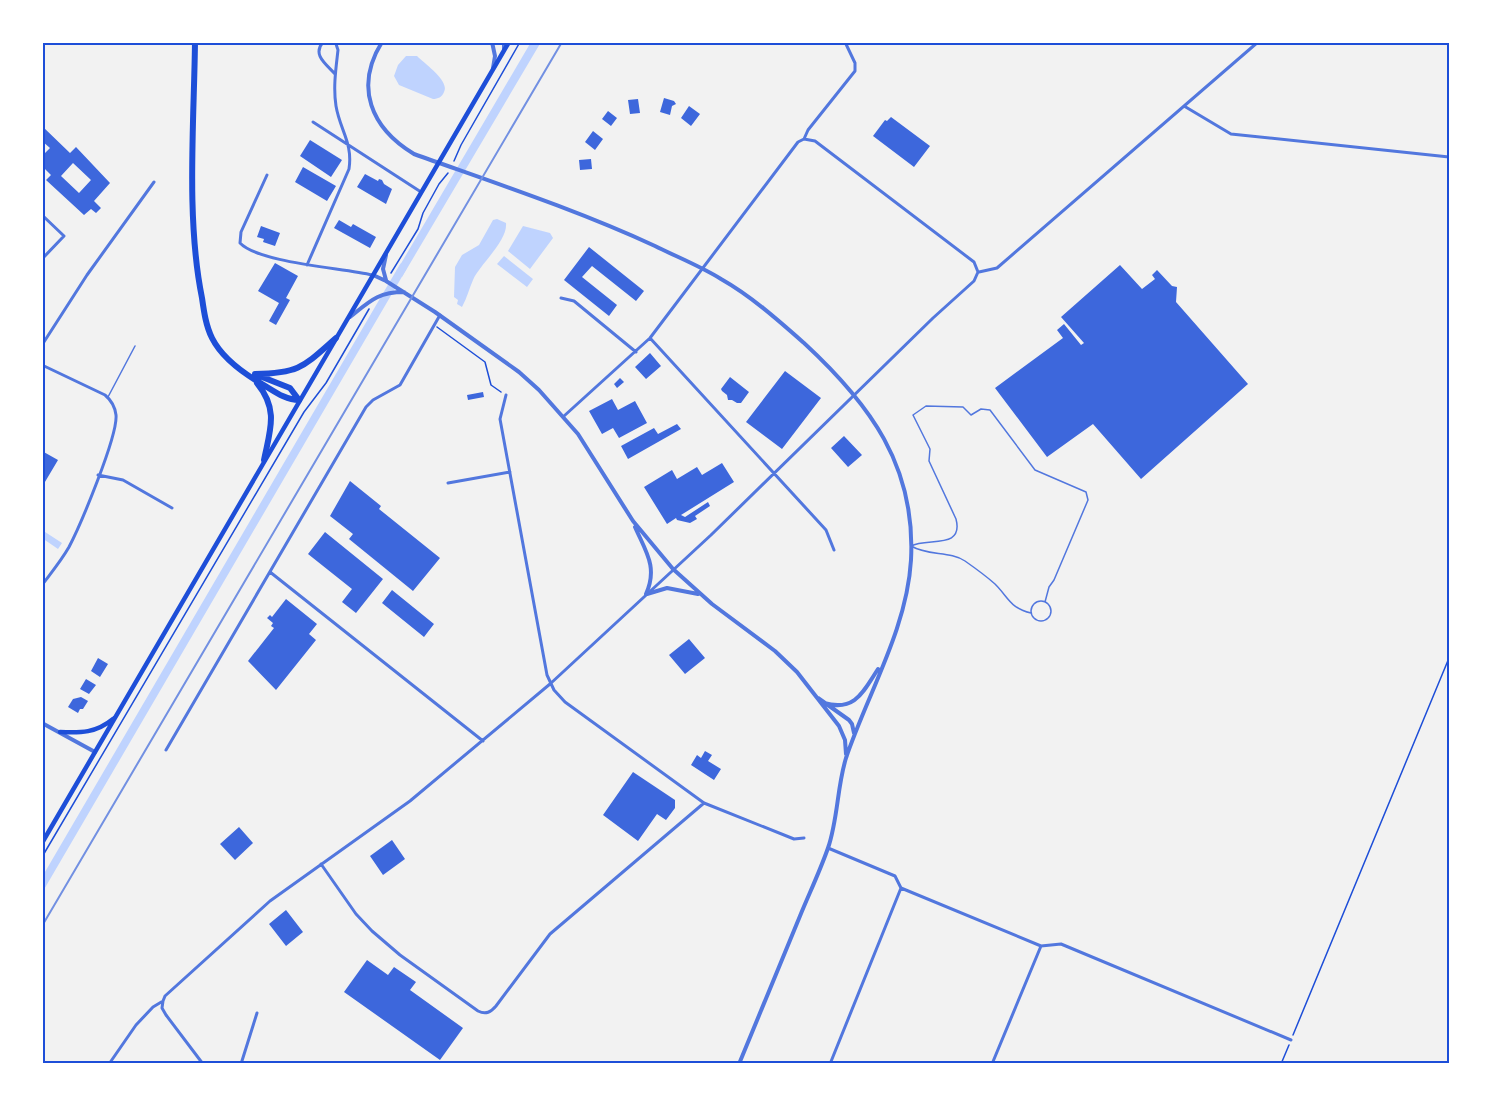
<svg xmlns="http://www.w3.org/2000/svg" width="1491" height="1106" font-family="Arial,sans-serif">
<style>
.water{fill:#bfd3fe}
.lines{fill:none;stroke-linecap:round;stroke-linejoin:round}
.canal{stroke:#bfd3fe;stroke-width:8}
.building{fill:#3d67dc;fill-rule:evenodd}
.path{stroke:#1d4ed8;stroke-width:1.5}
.service{stroke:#5277de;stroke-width:1.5}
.minor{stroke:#5277de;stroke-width:3}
.tertiary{stroke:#5277de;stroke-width:4}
.secondary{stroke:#1d4ed8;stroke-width:4.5}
.motorway{stroke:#1d4ed8;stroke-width:6}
.rail{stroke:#7290e2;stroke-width:2}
.neatline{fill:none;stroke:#1d4ed8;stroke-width:2}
</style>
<rect width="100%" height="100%" fill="#f2f2f2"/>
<path class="water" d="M531,42H541L402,277L396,272Z
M406,56H417C425,64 450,81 444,92C442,97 438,99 433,99L399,85L394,76L398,65Z
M497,219L506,223C508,241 480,264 473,280C469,289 467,298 462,307L457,304L458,300L454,297L455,267L462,255L479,245L493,220Z
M523,226L550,233L553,238L530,269L508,251Z
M504,256L533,279L527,287L497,264Z
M42,530L62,543L58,549L42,538Z"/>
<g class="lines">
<path class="canal" d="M42,885L403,267"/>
</g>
<path class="building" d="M664,98L674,101L676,104L672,106L670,115L660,112Z
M638,99L640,113L630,114L628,100Z
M689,106L700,114L691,126L681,118Z
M608,111L617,118L611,126L602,119Z
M891,117L930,146L914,167L873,136L885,120L887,121Z
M42,126L70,153L76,147L110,183L94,201L101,208L96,213L91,209L84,215L46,180L51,175L42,166V151L45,153L50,148L42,141ZM73,163L91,180L79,193L61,176Z
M593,131L603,139L595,150L585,142Z
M310,140L342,160L331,177L300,156Z
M591,159L592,169L580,170L579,160Z
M303,167L336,186L327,201L295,182Z
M365,174L378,181L379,179L382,180L384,184L392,189L386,204L357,187Z
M339,220L351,227L353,224L376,237L370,248L334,228Z
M261,226L280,233L275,246L263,242L264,239L257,237Z
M589,247L644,291L636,301L592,266L582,277L617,305L609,316L564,280Z
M275,263L298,276L286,298L290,300L276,325L269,321L279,303L258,291Z
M1120,265L1142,289L1155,279L1152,275L1157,270L1172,286L1177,287L1176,302L1248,384L1141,479L1093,424L1047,457L995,388L1063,338L1057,330L1064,324L1081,345L1084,343L1061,317Z
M650,353L661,366L646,379L635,367Z
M785,371L821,398L782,449L746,422Z
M730,377L749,392L741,403H737L732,400H728L727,395L722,391L721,389Z
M620,378L624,382L617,388L614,384Z
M483,392L484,397L468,400L467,395Z
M612,399L618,410L635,401L647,423L619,438L613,428L602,434L589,411Z
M677,424L681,429L628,459L621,446L654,428L658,434Z
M844,436L862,455L848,467L831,448Z
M42,451L58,460L42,487Z
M722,463L734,482L681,515L685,517L708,502L710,506L695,516L697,519L690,523L677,520L676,518L667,524L644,487L672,470L677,479L697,467L702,475Z
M350,481L381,506L379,509L440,558L413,591L349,539L353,534L330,516Z
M325,532L383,579L356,613L342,602L352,589L308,554Z
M392,590L434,624L424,637L382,603Z
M286,599L317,624L309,634L316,640L276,690L248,661L274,628L271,626L273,623L267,618L270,615L272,617Z
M689,639L705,658L685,674L669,655Z
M98,658L108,664L100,677L91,671Z
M86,679L96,685L89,694L80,689Z
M81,697L88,701L83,709H80L78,713L68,707L73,699Z
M705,751L712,755L708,761L721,769L714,780L691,765L697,755L701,758Z
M633,772L675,800V808L666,820L657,814L638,841L603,815Z
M239,827L253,843L235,860L220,844Z
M392,840L405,859L383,875L370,856Z
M286,910L303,932L286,946L269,924Z
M367,960L388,975L394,967L416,982L410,990L463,1028L440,1060L344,992Z"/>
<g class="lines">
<path class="path" d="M454,161L461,145L520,42
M391,273L418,229L423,213L439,184L448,173
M437,327L485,362L491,385L501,392
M42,857L304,412L326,383L369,309
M1293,1035L1449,658
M1281,1064L1289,1045"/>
<path class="service" d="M108,397L135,346
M1031 611a10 10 0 1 1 20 0a10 10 0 1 1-20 0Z
M1031,613C1010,608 1009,598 995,584C986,576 975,568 965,561C950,551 928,556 911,546C927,537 964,550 956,519L929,461L930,449L913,415L926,406L963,407L971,415L981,409L990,410L1035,470L1086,492L1088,500L1054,580L1049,587L1045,602"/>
<path class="minor" d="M323,42C312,55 326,64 335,74
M1184,106L1231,134L1449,157
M313,122L421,192
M804,139L808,130L855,71V63L845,42
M267,175L241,232L240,243C259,263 343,268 372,275
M42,215L64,236L42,259
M307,265L349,169C353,143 340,130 336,106C333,87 336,68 338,50L336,44L333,42
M979,272L997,268L1258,42
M561,298L574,301L636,352
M650,338L826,530L834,550
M42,345L87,275L154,182
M42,365L105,395C111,400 115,407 116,415C118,436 80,526 69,547C61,561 51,573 42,585
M506,395L500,419L547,675L554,690L565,702L704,803L794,839L804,838
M564,416L650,338L798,142L804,139L815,141L974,262L978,272
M98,475L123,480L172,508
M448,483L510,472
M270,572L483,741
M166,750L366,407L373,400L400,385L440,315
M828,848L895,876L901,888
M321,864L356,914L372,931L400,955L478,1011C486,1015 491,1012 496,1006L550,934L704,803
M901,888L1041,946L1061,944L1291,1040
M163,1001L162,1008L166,1015L203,1064
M109,1064L136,1025L153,1007L163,1001L165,996L270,901L410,801L550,684L711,535L933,318L974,281L978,272
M241,1064L257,1013
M830,1064L901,888
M992,1064L1041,946"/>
<path class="tertiary" d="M382,42C354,87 371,128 414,154C495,183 577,210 655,246C677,257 700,266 721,279C751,296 778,320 804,343C870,404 916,466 911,560C907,629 868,693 846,758C837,787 838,819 828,848C820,871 809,894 800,916C779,966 759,1015 739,1064
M492,42L495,56L493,68
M504,42V50
M373,275L386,281L435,312L519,372L539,390L578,434L633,521L673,569L712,604L775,651L797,672L839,726L845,740L846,754
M386,280L383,269L386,255
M350,317C370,301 378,292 404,292
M635,527C646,552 658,567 646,594
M647,594L667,588L698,594
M818,698L849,720L852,724L854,733
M824,703C855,712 863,692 878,669
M42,723L95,752"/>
<path class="secondary" d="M60,732C81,733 96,733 113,719
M42,843L509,42"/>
<path class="motorway" d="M195,42C194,124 186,219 202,298C204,312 206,326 212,338C222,358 243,373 262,384C274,391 285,400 299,400
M255,374C300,373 303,367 336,338
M257,375L290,388L299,400
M257,383C279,410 270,430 264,460"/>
<path class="rail" d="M42,926L562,42"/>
</g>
<rect width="1491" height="1106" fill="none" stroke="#ffffff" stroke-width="87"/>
<rect x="44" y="44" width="1404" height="1018" class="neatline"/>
</svg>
